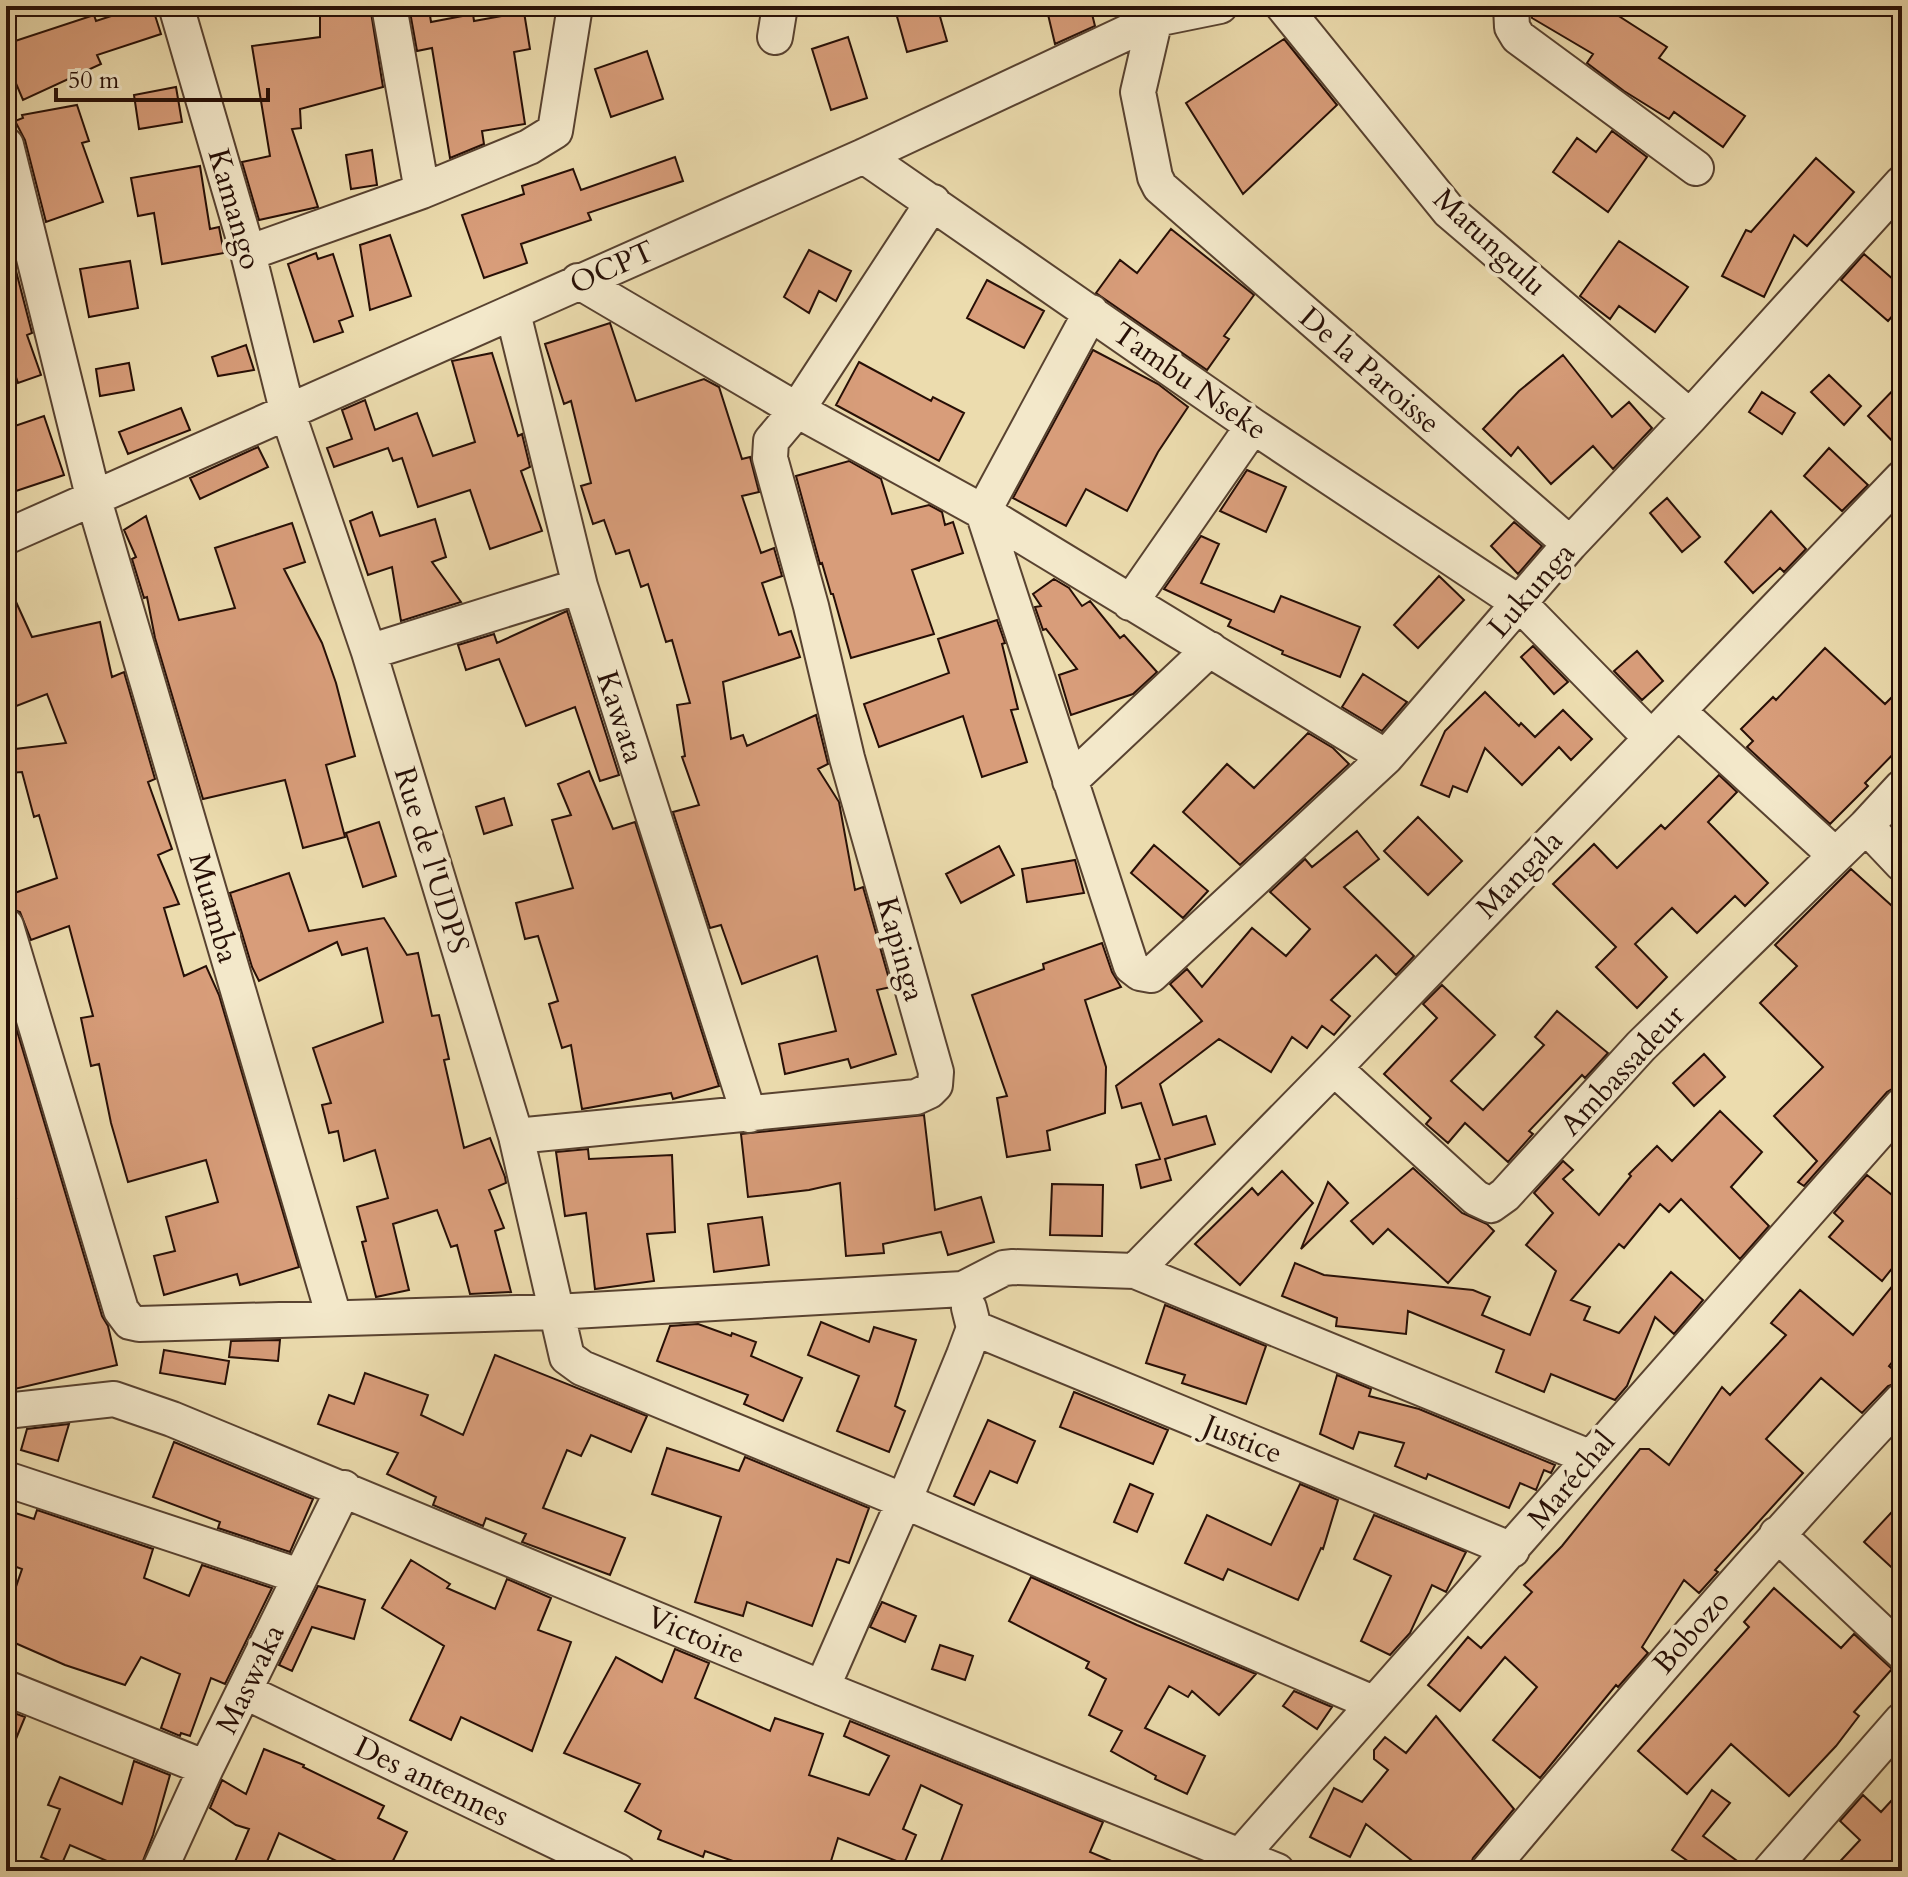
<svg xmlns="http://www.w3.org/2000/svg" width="1908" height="1877" font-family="Cardo,serif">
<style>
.building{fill:#d89d7a;stroke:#270f06;stroke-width:2}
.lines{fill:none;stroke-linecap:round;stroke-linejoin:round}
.minor-casing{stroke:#584230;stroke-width:38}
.minor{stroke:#f3e8ca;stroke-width:34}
.labels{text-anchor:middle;stroke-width:8;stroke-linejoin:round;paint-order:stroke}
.street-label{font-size:30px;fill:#270f06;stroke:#f3e8ca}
</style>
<rect width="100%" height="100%" fill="#ecdcae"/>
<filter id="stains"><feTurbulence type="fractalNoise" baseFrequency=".0025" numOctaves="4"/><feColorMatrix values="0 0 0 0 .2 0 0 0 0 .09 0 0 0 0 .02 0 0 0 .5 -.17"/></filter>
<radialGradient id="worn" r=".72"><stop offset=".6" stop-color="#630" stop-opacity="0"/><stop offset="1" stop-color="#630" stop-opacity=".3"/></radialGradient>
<path class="building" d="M142,6H152L161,34L97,55L101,64L23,100L6,60V44L94,15L96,21Z
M320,6H370L383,87L300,109L301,128L292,129L318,207L259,220L242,162L270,156L252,46L320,37Z
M894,6H937L947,41L907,52Z
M1046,6H1090L1095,26L1055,44Z
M1531,6H1603L1667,47L1659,58L1745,116L1723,147L1674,112L1669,119L1624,91L1587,63L1593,54L1532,18Z
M429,9L431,22L473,14L474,21L524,12L530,49L514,52L525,124L482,131L484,144L450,158L432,48L417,51L410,12Z
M848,37L867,98L831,110L812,49Z
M1284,39L1337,105L1243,194L1186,103Z
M647,51L663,99L611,117L595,69Z
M176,87L182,122L139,129L134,95Z
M77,105L89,141L82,143L103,202L46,222L25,140L15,121L23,118L22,115Z
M1612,131L1647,157L1608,212L1553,172L1577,138L1596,152Z
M372,150L377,185L351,189L346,155Z
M675,157L683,181L588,213L591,220L521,244L527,263L484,278L462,215L524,194L522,186L573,169L581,190Z
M1816,158L1854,192L1807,246L1794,235L1764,297L1722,276L1746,230L1751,232Z
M200,166L210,229L219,227L224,253L162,264L154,213L138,216L131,178Z
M1171,229L1254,295L1224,336L1229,339L1207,370L1096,293L1120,260L1137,273Z
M390,235L411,296L370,310L360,245Z
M1619,241L1688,287L1655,332L1619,306L1610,319L1580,296Z
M809,250L851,271L836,301L819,291L809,313L784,297Z
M316,253L318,259L333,254L353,316L339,321L343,332L314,342L288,264Z
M1864,254L1902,287V305L1888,321L1841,280Z
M130,261L138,308L89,317L80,269Z
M14,263L32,333L27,335L41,375L18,383L6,348V264Z
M987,280L1044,311L1024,348L967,318Z
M610,323L636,401L704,379L719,387L742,459L750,457L759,492L742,496L761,553L774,548L782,576L762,583L779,635L791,631L800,657L723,682L731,739L743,735L747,746L816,715L828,764L818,769L839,802L855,890L863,887L889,979L891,987L877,990L896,1054L851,1068L848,1059L785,1074L779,1044L836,1031L817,956L742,984L721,925L710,928L673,812L699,805L682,757L685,756L677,705L690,703L672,640L666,642L648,584L641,587L629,550L616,554L604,520L593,524L581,486L591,483L571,401L564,404L545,344Z
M246,345L254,370L218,376L212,357Z
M1093,350L1158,384L1188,407L1158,452L1127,511L1086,489L1066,526L1013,498Z
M492,353L518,436L522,434L530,467L521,471L542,531L490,549L470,490L418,507L402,458L393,461L388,448L334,467L327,448L352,439L342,410L365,400L375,430L417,413L433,456L475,442L452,361Z
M1563,355L1612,417L1629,402L1652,428L1613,469L1593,446L1551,484L1518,447L1511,456L1483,429L1519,391Z
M859,362L931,401L933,397L964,413L939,461L836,405Z
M129,363L134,390L100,396L96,369Z
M1829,375L1861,406L1844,425L1811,392Z
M1902,381V451L1868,416Z
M1762,392L1795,413L1782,434L1749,412Z
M181,408L190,430L128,454L119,432Z
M44,416L64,475L13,492L6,472V429Z
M258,447L268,467L200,499L190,478Z
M1829,448L1868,485L1842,511L1804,476Z
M849,461L881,479L892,514L929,505L942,512L945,525L953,522L963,553L912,570L934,634L851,658L833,594H831L822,563L820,564L796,476Z
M1247,470L1286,487L1266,532L1220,511Z
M1667,498L1700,537L1682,552L1650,513Z
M1771,511L1806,549L1784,572L1780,568L1753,593L1725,562Z
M372,512L380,536L435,519L446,557L432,562L461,602L401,621L392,567L368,575L350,521Z
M146,516L179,620L235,608L215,548L292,523L305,562L284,569L322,643L336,683L355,756L326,765L345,837L303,848L285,780L203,799L155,638L147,597L144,598L132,559L136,557L124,530Z
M1514,522L1542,546L1518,574L1491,546Z
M1201,536L1219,544L1201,583L1274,612L1281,596L1360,627L1340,677L1282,654L1283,651L1228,626L1231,620L1164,589Z
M1439,576L1464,600L1418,648L1394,625Z
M1054,579L1069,588L1082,606L1090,601L1120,638L1124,635L1157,672L1133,694L1071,715L1059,675L1077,669L1046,629L1043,630L1035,607L1041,606L1033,594Z
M6,580L32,637L100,622L112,677L124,672L155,779L148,782L172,849L158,855L179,904L164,908L184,976L206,966L219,995L299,1267L240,1285L237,1274L164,1295L154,1256L175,1251L166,1217L218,1202L206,1160L128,1182L111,1123L99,1064L91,1066L81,1018L93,1016L69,926L31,940L20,912L6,907V896L57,878L39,815L34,817L22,772L9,773L7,750L66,743L47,694L6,710Z
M567,611L619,775L600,781L575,707L526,726L499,659L466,670L458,645L494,634L497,643Z
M997,620L1005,643L1002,644L1018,709L1011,710L1027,762L982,777L963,716L879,747L864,704L949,673L938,639Z
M1533,646L1568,682L1554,694L1521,657Z
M1825,648L1885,704L1902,687V745L1865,783L1868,786L1830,824L1747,747L1753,741L1741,729L1773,697L1776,700Z
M1637,651L1663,681L1642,700L1614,671Z
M1363,674L1407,702L1382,731L1342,707Z
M1485,692L1519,726L1521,723L1535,737L1563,710L1592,739L1571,760L1559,747L1522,785L1485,748L1467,792L1453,786L1449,797L1421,785L1445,731Z
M1308,733L1333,748L1349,764L1240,865L1183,812L1227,764L1254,788Z
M589,771L613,829L635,822L719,1086L673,1099L671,1093L582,1109L571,1045L562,1048L549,1004L558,1001L538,936L525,939L516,903L573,888L552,820L571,815L558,784Z
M1719,775L1737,792L1708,822L1768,883L1745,906L1735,896L1697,933L1672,908L1635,944L1667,977L1637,1008L1596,967L1616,947L1553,884L1594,844L1617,868L1661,825L1665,829Z
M504,798L512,825L484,834L476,807Z
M1418,817L1462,861L1428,895L1384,851Z
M379,822L396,876L363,887L346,833Z
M1357,831L1379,859L1344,887L1414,956L1396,975L1376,955L1331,1000L1350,1016L1334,1035L1322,1026L1307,1048L1292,1037L1271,1072L1219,1039L1160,1084L1173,1125L1206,1116L1215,1144L1165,1159L1171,1180L1141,1188L1136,1165L1160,1159L1141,1103L1122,1108L1116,1086L1202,1021L1170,984L1187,969L1202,987L1252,928L1286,956L1310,929L1270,892L1305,859L1312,867Z
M1154,845L1208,891L1183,918L1131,873Z
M999,846L1014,875L961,903L946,874Z
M1075,860L1084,893L1027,902L1022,869Z
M1851,869L1902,915V1083L1887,1092L1804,1186L1798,1182L1817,1161L1774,1116L1823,1067L1760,1003L1797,966L1775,945Z
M289,873L309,931L384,918L407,955L418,953L432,1016L439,1015L449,1059L444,1060L464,1148L490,1138L505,1177L506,1183L489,1190L504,1228L495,1231L511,1292L470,1294L457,1245L451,1247L437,1210L393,1224L409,1290L376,1297L362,1242L366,1241L357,1207L388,1198L375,1150L344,1161L338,1131L329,1133L322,1105L331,1103L313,1048L383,1022L367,948L342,955L337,942L259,981L252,967L230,893Z
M1102,943L1112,972L1121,987L1085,1000L1106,1067L1105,1113L1047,1131L1050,1150L1007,1157L997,1098L1007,1096L972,995L1044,969L1043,964Z
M1442,985L1495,1035L1451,1081L1483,1110L1544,1045L1535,1037L1557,1011L1608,1053L1585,1078L1582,1075L1529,1131L1533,1134L1508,1162L1465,1123L1448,1143L1426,1124L1431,1118L1384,1074L1437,1018L1423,1004Z
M15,1024L102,1316L108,1326L117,1365L6,1391V1201L16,1198L6,1168V1027Z
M1704,1054L1725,1077L1694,1106L1673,1083Z
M1720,1111L1762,1152L1731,1187L1769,1226L1740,1259L1681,1199L1669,1212L1660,1204L1624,1248L1619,1244L1571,1300L1590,1307L1584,1320L1619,1333L1671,1272L1703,1300L1674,1334L1655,1317L1627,1386L1615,1400L1551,1374L1544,1392L1496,1372L1504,1350L1408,1311L1406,1334L1336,1326L1337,1318L1282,1296L1295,1263L1324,1275L1473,1290L1490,1297L1482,1315L1530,1335L1556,1271L1526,1245L1553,1213L1534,1193L1563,1161L1573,1170L1563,1179L1599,1215L1631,1176L1629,1174L1657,1146L1672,1161Z
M924,1115L935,1210L981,1197L994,1242L948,1255L941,1232L883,1244L884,1253L846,1256L840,1183L809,1190L748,1197L741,1134Z
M588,1149L589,1159L672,1155L675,1232L647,1234L654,1281L595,1289L586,1213L565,1216L556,1152Z
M1413,1168L1462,1213L1487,1224L1494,1231L1448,1283L1388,1229L1373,1244L1351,1221Z
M1282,1171L1313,1203L1240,1285L1195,1244L1252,1188L1258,1195Z
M1867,1175L1902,1203V1256L1882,1281L1829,1237L1843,1221L1834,1213Z
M1328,1182L1348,1203L1301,1249Z
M1052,1184L1103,1185L1102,1236L1050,1235Z
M762,1217L769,1265L714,1272L708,1224Z
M1902,1274V1350L1889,1366L1902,1377V1381L1888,1386L1862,1413L1821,1378L1766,1439L1803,1473L1715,1570L1718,1572L1699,1593L1684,1580L1642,1647L1648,1653L1618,1687L1616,1685L1540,1778L1493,1740L1537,1687L1505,1657L1460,1711L1428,1685L1468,1637L1481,1648L1532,1592L1524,1585L1562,1546L1640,1449H1649L1669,1465L1722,1387L1730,1395L1786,1335L1771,1323L1800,1290L1853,1335Z
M1165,1305L1266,1346L1246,1404L1182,1383L1185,1375L1146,1363Z
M821,1322L869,1342L874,1327L916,1340L895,1406L905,1411L889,1452L837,1431L859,1376L808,1355Z
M698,1324L731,1336L732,1333L756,1342L751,1356L802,1378L783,1421L744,1404L748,1395L657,1361L670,1326Z
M280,1340L278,1361L229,1357L231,1341Z
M164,1350L229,1361L225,1384L160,1373Z
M495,1355L647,1416L631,1452L591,1435L581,1456L567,1450L543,1508L625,1538L610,1575L522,1542L526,1534L486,1518L483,1526L433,1505L436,1497L387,1474L398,1453L318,1424L329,1395L354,1404L365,1373L428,1395L421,1415L463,1435Z
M1337,1375L1371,1389L1369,1396L1419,1409L1555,1465L1551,1473L1544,1470L1536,1490L1520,1483L1509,1508L1428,1474L1426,1479L1395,1466L1404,1443L1359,1432L1353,1449L1320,1434Z
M1074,1392L1168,1430L1153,1464L1060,1427Z
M988,1420L1035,1441L1017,1483L990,1471L974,1505L954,1496Z
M69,1424L58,1461L21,1450L27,1429Z
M174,1442L313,1499L290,1552L218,1528L220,1522L153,1497Z
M667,1448L739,1471L745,1457L869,1508L849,1563L837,1559L812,1626L747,1602L743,1616L695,1602L721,1517L652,1494Z
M1130,1484L1153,1494L1137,1532L1114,1522Z
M1300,1484L1338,1500L1323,1549L1321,1548L1298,1600L1228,1569L1223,1580L1185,1563L1207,1515L1271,1545Z
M1902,1501V1577L1864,1542Z
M6,1510L34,1519L37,1510L153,1549L144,1578L189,1596L202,1565L272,1588L225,1684L211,1678L190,1736L181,1733L180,1736L161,1728L180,1674L141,1657L125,1685L65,1665L6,1639V1616L22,1569L6,1563Z
M1374,1515L1466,1552L1446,1592L1432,1585L1410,1633L1390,1655L1361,1641L1391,1576L1354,1559Z
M411,1560L450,1584L447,1588L495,1609L507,1579L551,1598L538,1630L571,1642L532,1751L461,1717L451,1740L410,1720L444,1646L382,1608Z
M1031,1577L1137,1625L1256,1674L1219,1715L1192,1691L1188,1697L1169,1686L1145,1728L1205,1756L1187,1794L1155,1779L1156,1776L1111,1751L1122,1731L1089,1715L1106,1679L1086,1668L1089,1662L1009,1621Z
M318,1586L365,1600L354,1639L312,1627L292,1671L279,1665Z
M1774,1588L1841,1648L1854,1634L1892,1669L1854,1712L1859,1716L1836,1746L1789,1796L1731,1744L1687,1794L1638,1751L1749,1627L1744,1622Z
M882,1602L916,1616L905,1642L870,1627Z
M940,1645L973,1656L965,1680L932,1669Z
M675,1649L709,1663L695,1698L770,1731L775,1718L823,1734L809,1775L869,1795L889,1756L844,1736L850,1721L1103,1822L1090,1852L1135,1871H959L940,1864L962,1805L921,1785L903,1829L916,1835L904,1864L838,1838L828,1871H761L705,1851L703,1857L658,1839L661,1831L625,1811L640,1784L564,1753L616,1657L662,1682Z
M1294,1691L1332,1707L1317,1729L1283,1706Z
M6,1710L25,1717L6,1763Z
M1436,1716L1514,1809L1473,1858L1468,1871H1425L1366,1824L1350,1857L1310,1837L1334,1788L1362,1802L1388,1770L1374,1759V1750L1385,1737L1406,1753Z
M264,1749L304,1765L303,1767L384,1806L378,1818L407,1832L388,1871H357L279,1833L263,1871H231L249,1829L236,1825L210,1808L222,1780L246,1794Z
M134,1761L170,1775L153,1835L139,1871H130L70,1845L61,1866L41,1857L60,1809L48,1805L60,1777L122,1804Z
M1902,1789V1871H1831L1860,1840L1840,1821L1863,1795L1881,1812Z
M1712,1790L1730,1803L1703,1836L1751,1871H1702L1672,1850Z"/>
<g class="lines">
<g class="minor-casing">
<path id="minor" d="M176,6L248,253L288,414L369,652L516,1136L567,1357L582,1368L904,1501L1373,1703
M389,6L422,191
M1158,6L1138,92L1155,177L1160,187L1570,544
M1283,6L1449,211L1690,417
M1511,6L1512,27L1518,37L1696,168
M775,37L780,6
M6,145L94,500L334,1317
M864,156L1253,426L1519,603L1651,738
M248,253L422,191L529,147L555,131L575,6
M578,281L797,410L983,512L1386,757
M1091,312L983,512L1131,966L1140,973L1151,975L1386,757L1570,544L1690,417L1902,183
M513,313L580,586L749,1115
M6,537L864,156L1156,19L1220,6
M1130,603L1253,426
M369,652L580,586
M1678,711L1835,855
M1070,781L1210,649
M1866,826L1902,864
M6,926L121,1310L130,1322L139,1324L555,1312L963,1289L1004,1268L1013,1267L1135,1271L1589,1457
M1334,1068L1476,1198L1491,1205L1505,1195L1641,1046L1866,826L1902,787
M516,1136L916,1097L929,1091L935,1085L936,1072L847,758L811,606L770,458L771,441L797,410L933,202
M1135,1271L1334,1068L1902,478
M974,1328L1512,1550
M6,1411L114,1399L172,1419L822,1688L1277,1871
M6,1479L299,1576
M1777,1534L1902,1652
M6,1688L206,1768
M822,1688L904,1501L964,1355L974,1328L969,1308
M246,1692L618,1871
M1241,1855L1902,1105
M159,1871L206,1768L344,1488
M1488,1871C1623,1710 1759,1552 1902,1400
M1770,1871L1902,1720"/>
</g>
<use href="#minor" class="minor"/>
</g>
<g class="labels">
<g class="street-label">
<text transform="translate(235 209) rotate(74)" y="10">Kamango</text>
<text transform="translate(1490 242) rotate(43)" y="10">Matungulu</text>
<text transform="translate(612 267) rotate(-24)" y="10">OCPT</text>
<text transform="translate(1370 370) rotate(41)" y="10">De la Paroisse</text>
<text transform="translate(1190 381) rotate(35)" y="10">Tambu Nseke</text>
<text transform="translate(1531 590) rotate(-49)" y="10">Lukunga</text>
<text transform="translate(621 717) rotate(72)" y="10">Kawata</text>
<text transform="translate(432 860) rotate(73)" y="10">Rue de l'UDPS</text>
<text transform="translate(1519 874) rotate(-46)" y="10">Mangala</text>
<text transform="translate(214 908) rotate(74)" y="10">Muamba</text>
<text transform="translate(901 949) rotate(74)" y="10">Kapinga</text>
<text transform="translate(1622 1070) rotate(-47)" y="10">Ambassadeur</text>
<text transform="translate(1243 1439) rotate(22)" y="10">Justice</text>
<text transform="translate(1571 1480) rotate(-50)" y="10">Maréchal</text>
<text transform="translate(1691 1632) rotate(-49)" y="10">Bobozo</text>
<text transform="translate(696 1635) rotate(23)" y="10">Victoire</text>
<text transform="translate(250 1679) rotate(-64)" y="10">Maswaka</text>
<text transform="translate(432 1781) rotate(26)" y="10">Des antennes</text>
</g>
</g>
<rect width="1908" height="1877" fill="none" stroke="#ecdcae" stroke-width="32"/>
<rect x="8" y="8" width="1892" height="1861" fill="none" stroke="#270f06" stroke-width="4"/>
<rect x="16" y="16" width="1876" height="1845" fill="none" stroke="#270f06" stroke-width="2"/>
<path d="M56 88v12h212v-12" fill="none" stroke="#270f06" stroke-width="4"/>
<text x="68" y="88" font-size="24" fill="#270f06" stroke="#f3e8ca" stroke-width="6" paint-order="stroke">50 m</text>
<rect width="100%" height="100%" filter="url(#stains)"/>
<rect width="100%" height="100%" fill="url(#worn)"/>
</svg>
